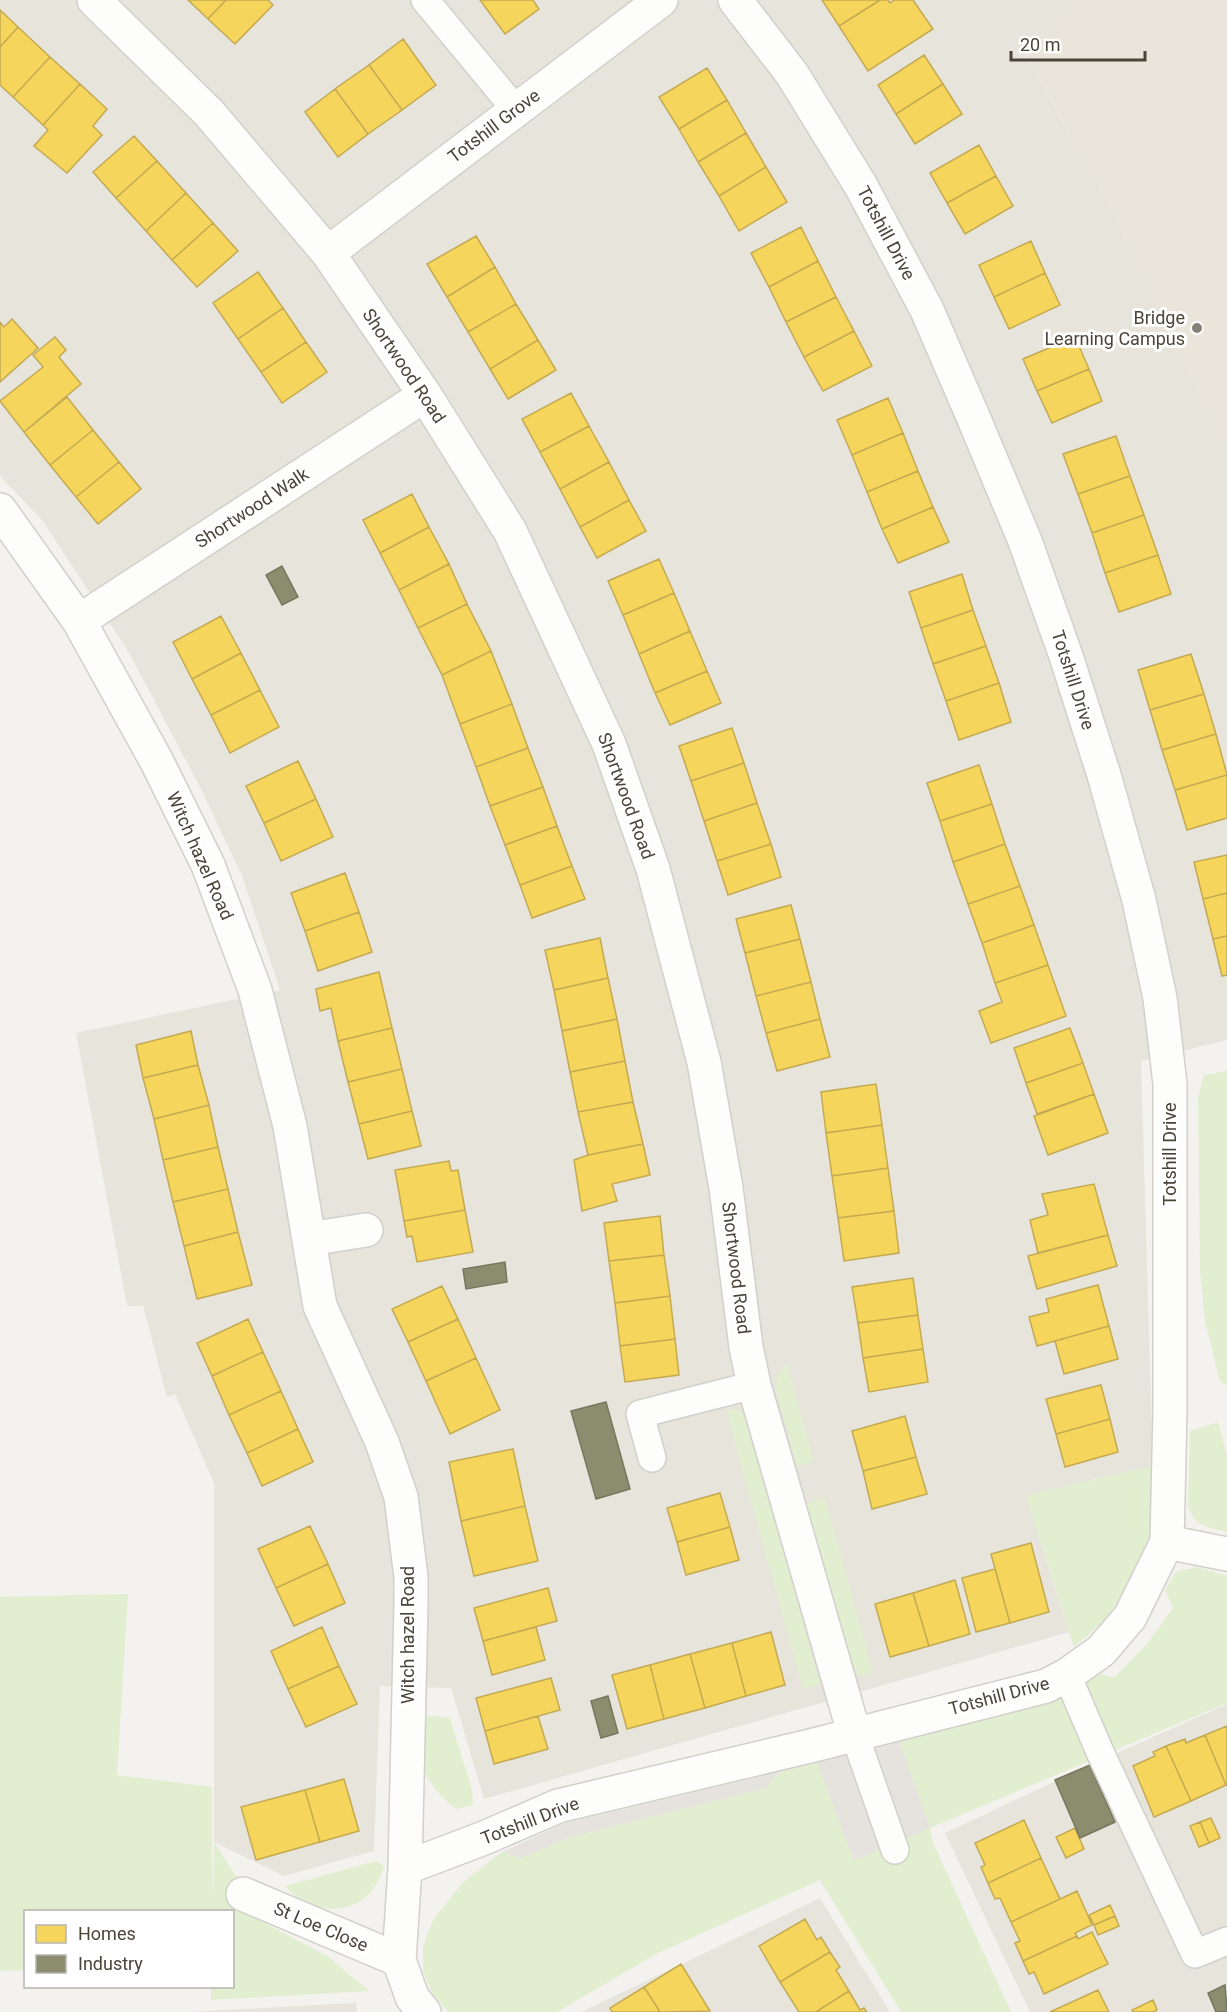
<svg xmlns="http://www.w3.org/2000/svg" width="1227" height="2012" font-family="Roboto,sans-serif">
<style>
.residential{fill:#e7e4dc}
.education{fill:#eae5da}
.green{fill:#e1eecf}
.parking{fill:#e6e3df}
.homes{fill:#f6d55c;stroke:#c3aa52;stroke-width:1.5}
.industry{fill:#8c8c6e;stroke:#78765e;stroke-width:1.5}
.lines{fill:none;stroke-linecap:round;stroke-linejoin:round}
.lane-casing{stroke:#d2d0cb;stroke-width:30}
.street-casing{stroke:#d2d0cb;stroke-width:36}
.lane{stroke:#fdfdfc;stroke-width:27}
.street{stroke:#fdfdfc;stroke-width:33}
.poi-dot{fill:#868178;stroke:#fff;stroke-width:2}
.labels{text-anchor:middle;stroke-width:6;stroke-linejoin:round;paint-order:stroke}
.street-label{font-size:18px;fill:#4b4439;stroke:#fff}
.poi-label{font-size:18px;fill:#4b4439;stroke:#fff;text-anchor:end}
</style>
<rect width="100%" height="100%" fill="#f4f2ee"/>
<path class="residential" d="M0,0H1073L1025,53L1107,202L1227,454V1040L1141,1061L1153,1466L1026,1495L1069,1632L484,1799L451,1688L380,1686L374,1851L284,1876L214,1842V1483L175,1394L167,1397L143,1306H127L76,1033L280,990L242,876L201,789L128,651L42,520L0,476Z
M1227,1704V2012H1030L945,1833L1090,1765Z
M820,1898L890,2012H581Z
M356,2003L357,2012H186Z"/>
<path class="education" d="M1073,0H1227V454L1107,202L1025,52Z"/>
<path class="green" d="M1227,1071V1385L1220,1382L1205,1321L1200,1270L1198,1096L1204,1075Z
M787,1365L814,1461L797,1467L776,1390C776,1378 777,1372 787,1365Z
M728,1409L739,1411L747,1416L820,1684L803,1689L729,1422Z
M1218,1422L1227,1455V1532C1208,1528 1193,1526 1188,1505L1190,1431Z
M1153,1466L1154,1506L1147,1547L1131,1582L1105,1620L1074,1647L1026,1495Z
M825,1498L873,1672L864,1676L855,1675L806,1504Z
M1196,1567L1227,1576V1703L930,1828L933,1843L1011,2012H901L820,1880L658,1953L557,2012H448L432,1993L423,1971V1946L433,1920L463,1882L502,1852L521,1858L568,1838L766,1788L780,1772L1044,1704L1095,1673L1114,1678L1145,1646L1173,1608L1165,1590L1176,1572Z
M128,1594L117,1775L212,1787V1898L214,1842L241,1883L233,1906L327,1956L369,1991L211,2000V1987L232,1986V1912H26L25,1970L0,1971V1597Z
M424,1715L450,1718L472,1790L473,1805L456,1809C442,1799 426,1781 422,1763C419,1749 424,1730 424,1715Z
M376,1861L384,1866C380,1879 373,1893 361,1901C337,1916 302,1908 285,1886Z"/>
<path class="parking" d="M899,1740L930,1828L854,1861L816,1761Z
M779,1772L766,1788L568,1838L521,1858L502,1852L562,1824Z"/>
<path class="homes" d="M188,0H226L208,19Z
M226,0H268L273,5L235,44L208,19Z
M480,0H533L539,9L505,34Z
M822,0H880L839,26Z
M880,0H888L890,3L894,0H913L933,29L868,71L839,26Z
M0,10L18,27L0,47Z
M18,27L50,57L13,97L0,85V47Z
M403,39L436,85L402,110L369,65Z
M924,55L943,84L896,114L878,85Z
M50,57L80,84L43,125L13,97Z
M369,65L402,110L368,134L335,89Z
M707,68L727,100L679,129L659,97Z
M80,84L107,109L93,126L102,135L67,173L34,146L48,130L43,125Z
M943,84L962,114L915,144L896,114Z
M335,89L368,134L338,157L305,112Z
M727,100L746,133L698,162L679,129Z
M746,133L766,167L719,196L698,162Z
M134,136L157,161L116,198L93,172Z
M979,145L996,176L947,203L930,173Z
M157,161L186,193L146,231L116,198Z
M766,167L787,202L739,231L719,196Z
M996,176L1013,206L965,234L947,203Z
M186,193L213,223L172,260L146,231Z
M213,223L238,251L197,287L172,260Z
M801,227L818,261L769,287L751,253Z
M476,236L495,267L447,297L427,264Z
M1031,241L1045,273L994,297L979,265Z
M818,261L836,297L786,322L769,287Z
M495,267L516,304L468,332L447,297Z
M258,272L283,308L238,339L213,303Z
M1045,273L1060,305L1009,329L994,297Z
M836,297L854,331L804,357L786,322Z
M516,304L538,340L490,369L468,332Z
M283,308L306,342L261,372L238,339Z
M12,319L38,348L0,382V322L4,327Z
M854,331L872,366L823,391L804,357Z
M55,337L66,350L59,357L81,384L24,432L0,401L43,367L33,355Z
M1075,337L1089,369L1037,391L1023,359Z
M538,340L556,370L508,399L490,369Z
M306,342L327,372L282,403L261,372Z
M1089,369L1102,401L1052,423L1037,391Z
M571,393L589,426L540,452L522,419Z
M67,397L93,430L50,465L24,432Z
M888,398L903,433L852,455L837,420Z
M589,426L609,462L560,489L540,452Z
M93,430L119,462L76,497L50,465Z
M903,433L918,471L867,492L852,455Z
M1116,436L1130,476L1078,494L1063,454Z
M119,462L141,489L98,524L76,497Z
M609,462L629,500L580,527L560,489Z
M918,471L933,507L882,529L867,492Z
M1130,476L1144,515L1092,533L1078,494Z
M412,494L429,527L380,553L363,520Z
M629,500L646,531L597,558L580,527Z
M933,507L949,542L898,563L882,529Z
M1144,515L1158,555L1105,573L1092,533Z
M429,527L449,564L399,590L380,553Z
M1158,555L1171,594L1119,612L1105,573Z
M659,559L674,593L623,615L608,581Z
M449,564L467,604L418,628L399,590Z
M962,574L973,610L921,628L909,592Z
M674,593L690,631L639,654L623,615Z
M467,604L491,651L442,675L418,628Z
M973,610L986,646L933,664L921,628Z
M221,616L241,653L192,679L173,642Z
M690,631L707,671L655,693L639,654Z
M986,646L999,683L946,701L933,664Z
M491,651L512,704L460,724L442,675Z
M241,653L260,690L211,715L192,679Z
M1191,654L1204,694L1150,710L1138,670Z
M707,671L721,703L670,725L655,693Z
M999,683L1011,722L959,740L946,701Z
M260,690L279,727L230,753L211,715Z
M1204,694L1216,734L1162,750L1150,710Z
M512,704L528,748L476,767L460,724Z
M732,728L744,763L691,781L679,746Z
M1216,734L1227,775L1175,790L1162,750Z
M528,748L543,787L490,806L476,767Z
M298,761L316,799L264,823L246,786Z
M744,763L757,803L704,821L691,781Z
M979,765L992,804L940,821L927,783Z
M1227,775V818L1187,830L1175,790Z
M543,787L557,826L505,845L490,806Z
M316,799L333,837L281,861L264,823Z
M757,803L771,844L717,861L704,821Z
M992,804L1005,844L953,862L940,821Z
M557,826L572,866L520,885L505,845Z
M771,844L781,877L728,895L717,861Z
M1005,844L1020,886L968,904L953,862Z
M1227,855V893L1203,899L1194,862Z
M572,866L585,899L532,918L520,885Z
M345,873L359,912L305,931L291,893Z
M1020,886L1034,925L982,943L968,904Z
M1227,893V936L1213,939L1203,899Z
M791,905L800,939L745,953L736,919Z
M359,912L372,952L318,971L305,931Z
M1034,925L1048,965L995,983L982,943Z
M1227,936V975L1222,976L1213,939Z
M600,938L608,978L554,990L545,950Z
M800,939L811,982L756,996L745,953Z
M1048,965L1066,1016L991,1043L979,1011L1002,1002L995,983Z
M379,972L392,1028L338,1041L331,1008L320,1011L316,989Z
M608,978L617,1019L562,1031L554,990Z
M811,982L820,1019L766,1033L756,996Z
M617,1019L625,1061L570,1072L562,1031Z
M820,1019L830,1057L777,1071L766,1033Z
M392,1028L402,1069L348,1082L338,1041Z
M1070,1028L1083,1063L1026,1083L1014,1048Z
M191,1031L198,1065L143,1078L136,1045Z
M625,1061L633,1102L578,1112L570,1072Z
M1083,1063L1094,1094L1037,1114L1026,1083Z
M198,1065L209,1105L154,1119L143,1078Z
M402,1069L412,1111L359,1124L348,1082Z
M876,1084L882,1125L826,1133L821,1092Z
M1094,1094L1108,1133L1048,1155L1034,1116Z
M633,1102L643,1144L588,1155L578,1112Z
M209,1105L218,1147L163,1160L154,1119Z
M412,1111L421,1146L368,1159L359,1124Z
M882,1125L888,1168L832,1176L826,1133Z
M643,1144L650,1175L612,1184L617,1201L582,1211L574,1160L588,1155Z
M218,1147L228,1189L173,1202L163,1160Z
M449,1161L451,1171L458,1170L465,1210L404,1221L395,1170Z
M888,1168L894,1211L838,1218L832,1176Z
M1094,1184L1108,1235L1038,1253L1030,1220L1048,1215L1042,1194Z
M228,1189L238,1232L184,1246L173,1202Z
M465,1210L473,1252L417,1262L412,1236L407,1237L404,1221Z
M894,1211L899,1253L844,1261L838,1218Z
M660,1216L664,1255L609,1261L604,1223Z
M238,1232L252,1285L197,1299L184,1246Z
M1108,1235L1117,1266L1037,1289L1028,1256Z
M664,1255L670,1296L615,1303L609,1261Z
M913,1278L918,1315L858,1323L852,1287Z
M1098,1285L1109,1326L1037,1346L1029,1317L1049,1312L1046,1299Z
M442,1286L458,1319L408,1342L392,1309Z
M670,1296L675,1339L620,1346L615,1303Z
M918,1315L923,1349L863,1358L858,1323Z
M248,1319L263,1352L212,1376L197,1343Z
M458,1319L476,1358L426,1381L408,1342Z
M1109,1326L1118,1359L1064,1374L1055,1341Z
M675,1339L679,1375L625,1382L620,1346Z
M923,1349L928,1382L869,1392L863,1358Z
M263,1352L281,1391L229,1415L212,1376Z
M476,1358L500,1410L450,1434L426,1381Z
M1101,1385L1110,1419L1056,1434L1046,1399Z
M281,1391L298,1429L247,1453L229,1415Z
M905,1416L916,1457L863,1471L852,1431Z
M1110,1419L1118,1452L1065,1467L1056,1434Z
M298,1429L313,1462L262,1486L247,1453Z
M513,1449L525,1506L461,1521L449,1462Z
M916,1457L927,1494L872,1509L863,1471Z
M720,1493L730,1527L677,1542L667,1508Z
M525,1506L538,1561L474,1576L461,1521Z
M310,1526L328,1564L276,1588L258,1549Z
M730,1527L739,1560L686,1575L677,1542Z
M1031,1543L1049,1612L1010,1623L991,1554Z
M328,1564L345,1603L294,1626L276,1588Z
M995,1569L1010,1623L976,1632L962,1578Z
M955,1580L970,1634L929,1646L913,1593Z
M548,1588L557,1621L483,1641L474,1608Z
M913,1593L929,1646L890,1657L875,1604Z
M322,1627L339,1666L288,1689L271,1651Z
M536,1627L545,1660L492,1675L483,1641Z
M771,1632L785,1685L746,1696L732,1643Z
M732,1643L746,1696L705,1708L690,1654Z
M690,1654L705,1708L664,1719L650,1665Z
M650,1665L664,1719L627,1729L612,1675Z
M339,1666L357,1704L306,1727L288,1689Z
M551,1678L560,1710L485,1731L476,1698Z
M538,1716L548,1749L494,1764L485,1731Z
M1227,1726V1785H1226L1205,1735Z
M1205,1735L1226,1785L1191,1801L1166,1746L1185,1739L1186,1743Z
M1166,1746L1191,1801L1154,1817L1133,1766L1155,1756L1153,1752Z
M344,1779L359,1831L320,1842L305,1790Z
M305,1790L320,1842L256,1860L241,1807Z
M1211,1818L1220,1838L1209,1843L1200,1822Z
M1024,1820L1041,1858L988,1883L981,1867L985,1865L975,1843Z
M1200,1822L1209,1843L1199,1847L1190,1826Z
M1075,1828L1084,1849L1066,1858L1056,1837Z
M1041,1858L1060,1899L1011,1922L1000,1898L995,1899L988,1883Z
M1077,1891L1092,1925L1075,1933L1077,1936L1023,1961L1015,1943L1020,1941L1011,1922Z
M1110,1905L1115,1916L1094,1925L1089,1915Z
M1115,1916L1119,1926L1098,1935L1094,1925Z
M805,1919L817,1940L821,1937L830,1952L780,1982L759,1946Z
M1092,1932L1108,1964L1044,1994L1034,1972L1029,1974L1023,1961L1077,1936L1078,1939Z
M830,1952L840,1967L836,1970L849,1991L816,2012H799L780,1982Z
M681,1964L710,2011L660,2012L644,1987Z
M644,1987L660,2012H612L610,2008Z
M1098,1990L1109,2012H1050Z
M849,1991L860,2010L864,2008L867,2012H816Z
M1153,2000L1157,2010L1153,2012H1133L1132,2010Z"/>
<path class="industry" d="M282,566L298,597L282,605L266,575Z
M505,1262L507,1282L466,1289L463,1269Z
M606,1402L630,1489L596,1499L571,1411Z
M608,1696L618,1733L601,1738L591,1701Z
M1090,1765L1115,1822L1080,1838L1055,1780Z
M1225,1985L1227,2012H1216L1208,1993Z"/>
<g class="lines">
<g class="lane-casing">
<path id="lane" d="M425,0L516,110
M652,1458L640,1414L754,1385
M1067,1675L1100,1752L1195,1954L1227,1941
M854,1733L895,1850"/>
</g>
<g class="street-casing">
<path id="street" d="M94,0L209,113L328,253L425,395L510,531L609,744L653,869L704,1062L726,1188L746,1347L754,1385L854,1733
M328,253L661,0
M0,510L79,621L156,760L208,865L255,990L290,1126L320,1306L382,1442L401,1497L411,1577V1603L405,1868L399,1960L412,1997L424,2012
M79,621L425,395
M309,1239L366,1230
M1167,1542L1227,1554
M405,1868L484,1838L558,1806L814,1745L1046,1686L1067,1675L1101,1651L1130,1617L1167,1542L1170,1410V1084L1160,998L1139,900L1104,775L1066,656L1025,541L974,419L927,310L861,186L792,74L735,0
M243,1894L399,1960"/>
</g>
<use href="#lane" class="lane"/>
<use href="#street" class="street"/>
</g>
<circle class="poi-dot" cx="1197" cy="328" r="6"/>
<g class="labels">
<g class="street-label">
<text transform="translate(494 126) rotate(-37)" y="6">Totshill Grove</text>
<text transform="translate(886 233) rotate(62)" y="6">Totshill Drive</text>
<text transform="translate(404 366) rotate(56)" y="6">Shortwood Road</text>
<text transform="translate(252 508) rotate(-33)" y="6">Shortwood Walk</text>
<text transform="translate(1073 680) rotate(72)" y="6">Totshill Drive</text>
<text transform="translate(626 796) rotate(70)" y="6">Shortwood Road</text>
<text transform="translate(200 856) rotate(66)" y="6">Witch hazel Road</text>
<text transform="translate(1170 1154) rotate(-90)" y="6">Totshill Drive</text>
<text transform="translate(736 1268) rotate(83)" y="6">Shortwood Road</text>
<text transform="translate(408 1635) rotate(-90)" y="6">Witch hazel Road</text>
<text transform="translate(999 1696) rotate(-15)" y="6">Totshill Drive</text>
<text transform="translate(530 1821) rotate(-21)" y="6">Totshill Drive</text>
<text transform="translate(321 1927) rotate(23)" y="6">St Loe Close</text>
</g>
<g class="poi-label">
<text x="1185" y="324">Bridge<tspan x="1185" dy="21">Learning Campus</tspan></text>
</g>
</g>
<rect x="24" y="1910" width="210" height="78" fill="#ffffff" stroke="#b7b4b0" stroke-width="1.5"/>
<rect x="36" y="1925" width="30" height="18" fill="#f6d55c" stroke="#b7b4b0" stroke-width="1.5"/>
<text x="78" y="1940" font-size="18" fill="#4b4439">Homes</text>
<rect x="36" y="1955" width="30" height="18" fill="#8c8c6e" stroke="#b7b4b0" stroke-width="1.5"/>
<text x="78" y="1970" font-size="18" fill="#4b4439">Industry</text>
<path d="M1011 51v9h134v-9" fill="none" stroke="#4b4439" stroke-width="3"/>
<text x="1020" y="51" font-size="18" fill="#4b4439" stroke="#ffffff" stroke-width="4.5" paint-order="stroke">20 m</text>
</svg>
